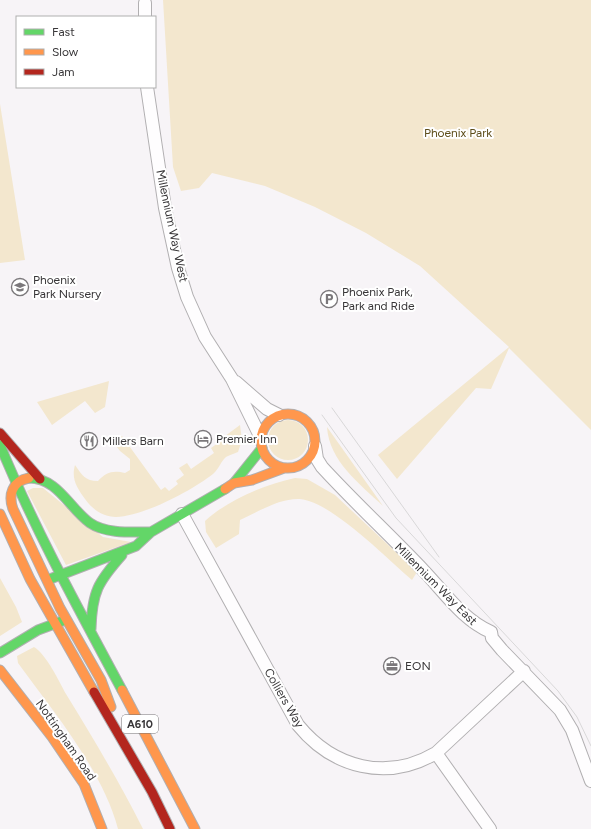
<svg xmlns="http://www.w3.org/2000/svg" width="591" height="829" font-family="Figtree,sans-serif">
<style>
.green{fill:#f3e7ce}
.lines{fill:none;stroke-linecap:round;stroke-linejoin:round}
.street-casing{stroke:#b1afb1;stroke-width:14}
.fast-casing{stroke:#b1afb1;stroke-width:11}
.slow-casing{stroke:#b1afb1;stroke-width:11}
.jam-casing{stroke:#b1afb1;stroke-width:11}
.street{stroke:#fefdfe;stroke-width:12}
.fast{stroke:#63d668;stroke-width:9}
.slow{stroke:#ff974d;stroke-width:9}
.jam{stroke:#b3261e;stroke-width:9}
.tram{stroke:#d9d8d9;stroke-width:1}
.labels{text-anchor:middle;stroke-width:4;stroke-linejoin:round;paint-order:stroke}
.shield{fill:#fff;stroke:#747274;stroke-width:1}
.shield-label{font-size:11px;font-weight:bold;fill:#383638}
.park-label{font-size:12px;fill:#5e4e1b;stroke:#fff}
.street-label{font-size:12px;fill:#383638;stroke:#fff}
.poi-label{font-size:12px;fill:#383638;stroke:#fff;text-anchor:start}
</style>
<rect width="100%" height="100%" fill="#f7f4f7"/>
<path class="green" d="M163,0H591V430L509,348L491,389L476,388L397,479L378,455L509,347L420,266L366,233L315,207L265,186L212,173L199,188L181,191L173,167Z
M0,104L25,260L0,263Z
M109,381L105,407L95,413L85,401L52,425L37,402Z
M268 440a20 20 0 1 1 40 0a20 20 0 1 1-40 0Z
M240,425L242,440L238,452C234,454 229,455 226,457C221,461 219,469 213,474C191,491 144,516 116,517C103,517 92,509 85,499C77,488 71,479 75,465C82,475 85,481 98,481C106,472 113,470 125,473L130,470V459L120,451L113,442L122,436L161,490L165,487L169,491L178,484L176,481L184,475L179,468L187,463L191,469L214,453L211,448L218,443L217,442Z
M327,427L383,506C360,484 329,461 327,427Z
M295,478L307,479L335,495L417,572L412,580C386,558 332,502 300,499C279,498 258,512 240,520L239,534L216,548L206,532L205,521C229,499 264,485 295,478Z
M33,488H43L103,537L131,542L66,565L27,491Z
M0,578L16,607L22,622L0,636Z
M34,647C46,654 59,681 66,694C93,738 120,783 143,829H118C103,771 53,711 18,663L17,656Z"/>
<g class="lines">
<g class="street-casing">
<path id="street" d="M145,17V3
M147,87L165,208L178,268L187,297L205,337L232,379L261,438
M236,382L267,409L279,415
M315,446L317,459L322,467C355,503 391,536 424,571C445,593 463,620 491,632L492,638L502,650L560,710L572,730L591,781
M182,514L298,725C333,768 387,782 436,753L524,671
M436,753L490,829"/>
</g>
<g class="fast-casing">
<path id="fast" d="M0,445C35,530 79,610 122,690
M29,478C58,478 69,508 90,523C106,534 132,532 151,532
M234,483L262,448
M50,579L136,546L151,532L225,489
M91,629C92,592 98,582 122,555
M0,653L38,630L65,620"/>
</g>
<g class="slow-casing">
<path id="slow" d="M261 441a27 27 0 1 1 54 0a27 27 0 1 1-54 0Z
M29,478C12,481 8,495 13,509L60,608L101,680L111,707
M225,489L234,483L252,480L284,468
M0,514L30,579L94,692
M0,670L52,737L84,784L102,829
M122,690L195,829"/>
</g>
<g class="jam-casing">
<path id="jam" d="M0,433L40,479
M94,692L152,792L170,829"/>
</g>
<use href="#street" class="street"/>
<use href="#fast" class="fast"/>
<use href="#slow" class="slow"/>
<use href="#jam" class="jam"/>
<path class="tram" d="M332,408L439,557
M322,415L396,518L558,691L577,717L591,746"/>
</g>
<defs>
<g id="school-ring" transform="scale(0.9)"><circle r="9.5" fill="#fff" stroke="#7b787b" stroke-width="1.5"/><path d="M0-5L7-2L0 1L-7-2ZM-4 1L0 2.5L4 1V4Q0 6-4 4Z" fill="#7b787b"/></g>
<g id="parking-ring" transform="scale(0.9)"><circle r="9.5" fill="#fff" stroke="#7b787b" stroke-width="1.5"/><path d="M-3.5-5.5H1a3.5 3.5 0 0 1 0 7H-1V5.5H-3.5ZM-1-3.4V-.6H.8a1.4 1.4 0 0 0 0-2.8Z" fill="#7b787b"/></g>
<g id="hotel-ring" transform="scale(0.9)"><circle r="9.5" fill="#fff" stroke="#7b787b" stroke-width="1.5"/><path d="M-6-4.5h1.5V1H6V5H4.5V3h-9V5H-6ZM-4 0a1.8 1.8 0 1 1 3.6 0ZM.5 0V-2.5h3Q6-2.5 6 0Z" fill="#7b787b"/></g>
<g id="restaurant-ring" transform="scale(0.9)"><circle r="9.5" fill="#fff" stroke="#7b787b" stroke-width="1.5"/><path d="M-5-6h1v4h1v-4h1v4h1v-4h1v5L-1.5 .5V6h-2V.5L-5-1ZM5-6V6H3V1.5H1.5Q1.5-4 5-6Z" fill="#7b787b"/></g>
<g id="office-ring" transform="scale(0.9)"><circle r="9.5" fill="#fff" stroke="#7b787b" stroke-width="1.5"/><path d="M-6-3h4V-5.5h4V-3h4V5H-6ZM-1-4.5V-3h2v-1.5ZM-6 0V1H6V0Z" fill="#7b787b"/></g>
</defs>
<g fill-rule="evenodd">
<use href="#school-ring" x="20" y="287"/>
<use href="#parking-ring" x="329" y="299"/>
<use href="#hotel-ring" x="203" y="439"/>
<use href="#restaurant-ring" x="89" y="441"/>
<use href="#office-ring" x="392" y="666"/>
</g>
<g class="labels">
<rect class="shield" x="122" y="715" width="36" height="18" rx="3"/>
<g class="shield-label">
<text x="140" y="728">A610</text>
</g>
<g class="park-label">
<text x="458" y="137">Phoenix Park</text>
</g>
<g class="street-label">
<text transform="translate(172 226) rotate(78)" y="4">Millennium Way West</text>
<text transform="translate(436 584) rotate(45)" y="4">Millennium Way East</text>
<text transform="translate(284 698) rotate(60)" y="4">Colliers Way</text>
<text transform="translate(66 740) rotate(55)" y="4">Nottingham Road</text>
</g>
<g class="poi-label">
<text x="33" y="284">Phoenix<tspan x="33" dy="14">Park Nursery</tspan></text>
<text x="342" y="296">Phoenix Park,<tspan x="342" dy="14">Park and Ride</tspan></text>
<text x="216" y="443">Premier Inn</text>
<text x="102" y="445">Millers Barn</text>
<text x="405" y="670">EON</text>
</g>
</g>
<rect x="16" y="16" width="140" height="72" fill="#ffffff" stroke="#afafaf"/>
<rect x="24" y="29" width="20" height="6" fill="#63d668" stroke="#afafaf"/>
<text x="52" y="36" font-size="12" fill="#383638">Fast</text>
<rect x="24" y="49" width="20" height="6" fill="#ff974d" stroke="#afafaf"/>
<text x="52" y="56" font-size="12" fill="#383638">Slow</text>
<rect x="24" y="69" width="20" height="6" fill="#b3261e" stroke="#afafaf"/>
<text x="52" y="76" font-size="12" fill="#383638">Jam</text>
</svg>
